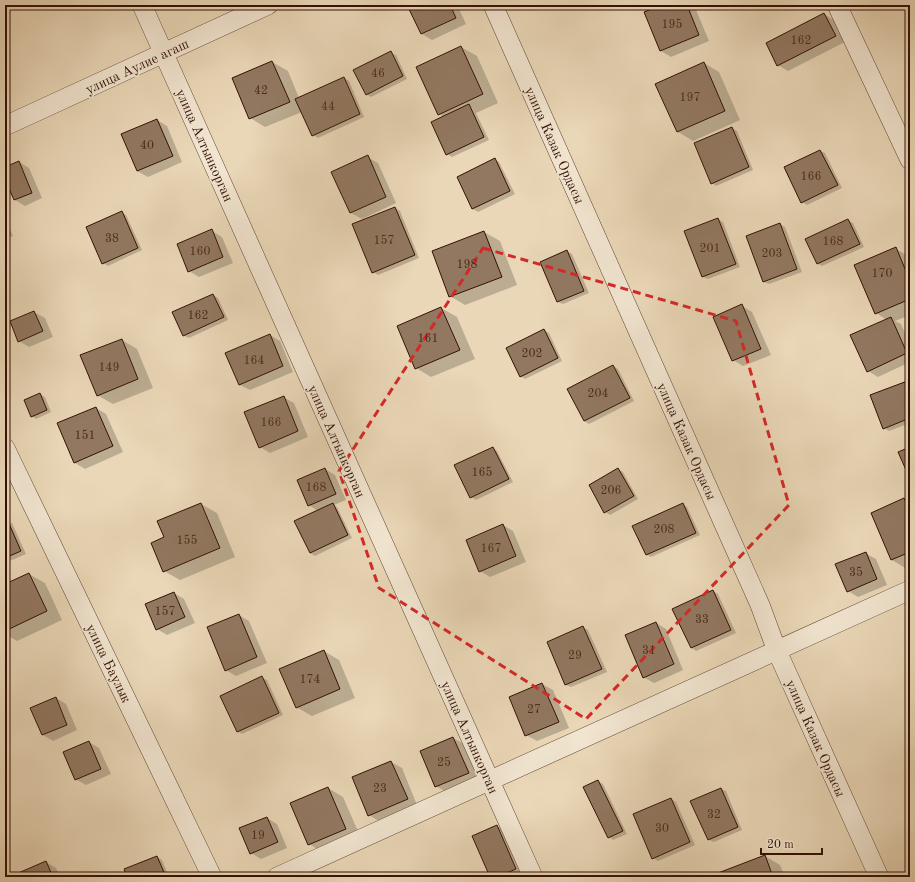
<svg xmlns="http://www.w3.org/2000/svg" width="915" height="882" font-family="'Old Standard TT',serif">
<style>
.shadow{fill:#0003}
.building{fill:#927861;stroke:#331104}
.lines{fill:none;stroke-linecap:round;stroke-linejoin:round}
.minor-casing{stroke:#614231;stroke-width:20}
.minor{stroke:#f1e5d0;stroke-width:19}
.marked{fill:none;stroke:#d62828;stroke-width:3;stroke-dasharray:8 5;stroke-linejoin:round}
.labels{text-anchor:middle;stroke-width:3.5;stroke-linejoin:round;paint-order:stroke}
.number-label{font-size:12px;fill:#4b2b1b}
.street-label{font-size:14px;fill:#331104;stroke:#f1e5d0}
</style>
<rect width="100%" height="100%" fill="#ead7b7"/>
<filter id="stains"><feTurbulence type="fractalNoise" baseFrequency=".005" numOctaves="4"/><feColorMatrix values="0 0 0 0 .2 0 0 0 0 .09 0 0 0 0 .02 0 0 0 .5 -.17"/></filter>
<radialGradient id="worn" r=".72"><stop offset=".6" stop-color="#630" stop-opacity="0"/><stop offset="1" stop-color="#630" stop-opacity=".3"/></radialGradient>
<path class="shadow" d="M409,5H457L466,24L432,40L422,34Z
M665,5H694L709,41L671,57L661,51Z
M774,5H795L783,10Z
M824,14L834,20L845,42L788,71L778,65Z
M461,47L477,56L498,103L476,113L489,140L452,157L447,154L444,117L439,114Z
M391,53L396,55L407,79L371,97L366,94Z
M272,62L288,71L299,98L344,78L349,81L364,117L318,138L313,135L302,112L265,127L250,118Z
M704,63L719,72L740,120L693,141L678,132L657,84Z
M157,120L167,126L182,162L148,177L137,171Z
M732,128L737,131L753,170L716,186L712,183Z
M820,151L825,153L842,188L807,205L802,202Z
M367,157L378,163L396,203L362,219L351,213L333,173Z
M495,160L499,162L515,194L478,212L473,209L458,177Z
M19,162L29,168L42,198L25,206L15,200L5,177V168Z
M395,208L400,211L419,258L378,275L373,272Z
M122,213L126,215L142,250L108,266L103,263Z
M5,218L13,236L5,239Z
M718,219L723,222L740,267L708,279L703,277Z
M848,220L853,223L864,247L822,266L817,263Z
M780,224L785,227L802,272L769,284L764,282L747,237Z
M212,231L222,237L233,263L199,277L189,271Z
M484,232L500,241L517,285L465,305L450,296Z
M896,249L910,257V315L895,321L901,324L910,344V362L878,377L868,371L887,320L876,313Z
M567,251L572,254L589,293L563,304L558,302Z
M213,295L218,298L228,320L189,338L184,336Z
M742,306L752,312L771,355L743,366L733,360Z
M441,308L457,317L475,359L431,377L416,368Z
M34,312L45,318L53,337L29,347L19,341Z
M544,330L549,333L562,361L525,379L521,376Z
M270,335L280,341L293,372L250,390L240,385Z
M122,340L137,349L153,388L113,404L97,395Z
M613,366L618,369L634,401L589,424L584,421Z
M910,381V423L889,431L884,428Z
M40,394L45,397L51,412L36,419L32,416Z
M283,397L294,403L308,437L270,453L260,447Z
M96,408L106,414L123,452L85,469L75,463Z
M493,448L497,451L513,482L476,500L471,497Z
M325,469L335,475L346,500L334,505L337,507L352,538L315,556L310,553L318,511L309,505Z
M618,469L623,472L638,499L610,515L605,512Z
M904,500L910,503V568L907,569L892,560L872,513Z
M201,504L217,513L235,557L180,580L164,571Z
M683,504L687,507L700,535L651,557L646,554Z
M7,521L12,523L26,554L5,563V522Z
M503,525L513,531L526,562L490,577L480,571Z
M865,553L876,559L887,585L858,597L848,591Z
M29,574L45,583L62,620L17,641L5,634V585Z
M713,591L718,594L736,633L696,651L692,648Z
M174,593L184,599L195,623L167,635L157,629Z
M239,615L249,621L267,663L236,676L226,670Z
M656,623L666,629L683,670L654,683L643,677Z
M583,627L588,630L607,672L571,687L566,685L548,642Z
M324,651L339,660L355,698L312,716L296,707Z
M262,678L267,680L283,715L242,734L237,731Z
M542,684L553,690L569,728L537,741L526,735Z
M56,698L66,704L77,730L53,741L43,735Z
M453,738L464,744L478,779L446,792L436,786Z
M89,742L99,748L111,774L86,785L75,779Z
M391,762L402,768L417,805L379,821L369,815Z
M598,781L603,784L627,834L613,840L609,837Z
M328,788L343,797L361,838L324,853L309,844Z
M721,789L726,791L742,830L714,842L709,840Z
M671,799L676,802L695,845L658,861L653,858Z
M267,818L277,824L287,848L261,859L251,853Z
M497,826L508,832L526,875L521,877H491Z
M5,850L9,859L5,860Z
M765,856L780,865L785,877H721Z
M157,857L162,860L169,877H129L126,869Z
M46,862L56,868L60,877H11Z"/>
<path class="building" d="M407,5H450L456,18L421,34Z
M662,5H687L699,35L660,51L644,12Z
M824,13L836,36L777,66L766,43Z
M461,46L483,94L438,115L416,67Z
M391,51L403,76L366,95L353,70Z
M272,61L290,102L249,119L232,78Z
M704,62L725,111L677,132L655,84Z
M344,77L360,114L312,136L295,99Z
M469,104L484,137L446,155L431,122Z
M157,119L173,156L137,171L121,134Z
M732,127L749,167L711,184L694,143Z
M820,150L838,185L801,203L784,167Z
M368,155L386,197L350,213L331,172Z
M495,158L510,191L472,209L457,177Z
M19,161L32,193L14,200L5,179V167Z
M395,207L415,255L372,273L352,224Z
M122,211L138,248L102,264L86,227Z
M718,218L736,264L702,277L684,231Z
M848,219L860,244L817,264L805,239Z
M780,223L797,269L763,282L746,236Z
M212,229L223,257L188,272L177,244Z
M484,231L502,277L449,297L432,251Z
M896,247L910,281V299L875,314L854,265Z
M567,250L584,291L557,302L540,262Z
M213,294L224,317L183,336L172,312Z
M742,304L761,349L732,361L713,317Z
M441,307L460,350L415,369L397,326Z
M34,311L43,331L18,342L10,321Z
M891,317L907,353L867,372L850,335Z
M544,329L558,358L520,377L506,348Z
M270,334L283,366L239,385L225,353Z
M122,339L138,379L97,396L80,355Z
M613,365L630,398L584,421L567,389Z
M910,380V418L883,429L870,395Z
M40,393L47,410L31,417L24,400Z
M284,396L298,431L259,448L244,412Z
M96,407L113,446L74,463L57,423Z
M493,447L509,479L470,498L454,465Z
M910,447V479L898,452Z
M325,468L336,494L308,506L297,480Z
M618,468L634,496L604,513L589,485Z
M904,498L910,512V552L891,560L871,513Z
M201,503L220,548L163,572L151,543L164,537L157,521Z
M333,503L348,535L310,553L294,521Z
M683,503L696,533L646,555L632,526Z
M7,519L21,551L5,558V521Z
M503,524L516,556L479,572L466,540Z
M866,552L877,579L847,592L835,564Z
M29,573L47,611L5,631V584Z
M713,590L731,630L691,648L672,609Z
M174,592L185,617L156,630L145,604Z
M239,614L257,657L225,671L207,627Z
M656,622L674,664L643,678L625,635Z
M583,626L602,669L565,685L547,642Z
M324,650L340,689L296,708L279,669Z
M262,676L279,713L237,732L220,696Z
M542,683L559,722L525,736L509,697Z
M56,697L67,725L42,735L30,708Z
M453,737L469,773L435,787L420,751Z
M89,741L101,769L75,780L63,752Z
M391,761L408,799L368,816L352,777Z
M598,780L623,831L608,838L583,787Z
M328,787L346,829L308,845L290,803Z
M721,788L738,827L708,840L690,801Z
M671,798L690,842L652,859L633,814Z
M267,817L278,842L250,854L239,828Z
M497,825L516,869L497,877H490L472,836Z
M765,855L773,877H720L718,873Z
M157,856L166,877H127L124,869Z
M46,861L53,877H9Z"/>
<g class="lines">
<g class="minor-casing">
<path id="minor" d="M142,5L533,877
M493,5L760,605L777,651L879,877
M837,5L910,160
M5,126L268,5
M5,448L212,877
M277,877L910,590"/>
</g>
<use href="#minor" class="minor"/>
</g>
<path class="marked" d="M483,248L736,321L789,505L586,719L379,588L339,471Z"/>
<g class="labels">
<g class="number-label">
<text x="672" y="28">195</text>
<text x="801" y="44">162</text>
<text x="378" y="77">46</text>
<text x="261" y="94">42</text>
<text x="690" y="101">197</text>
<text x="328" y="110">44</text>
<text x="147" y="149">40</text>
<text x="811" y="180">166</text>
<text x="112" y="242">38</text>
<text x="384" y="244">157</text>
<text x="833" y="245">168</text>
<text x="710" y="252">201</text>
<text x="200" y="255">160</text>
<text x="772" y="257">203</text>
<text x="467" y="268">198</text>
<text x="882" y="277">170</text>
<text x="198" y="319">162</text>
<text x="428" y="342">161</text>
<text x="532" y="357">202</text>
<text x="254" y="364">164</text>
<text x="109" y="371">149</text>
<text x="598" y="397">204</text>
<text x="271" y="426">166</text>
<text x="85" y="439">151</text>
<text x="482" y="476">165</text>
<text x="316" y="491">168</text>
<text x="611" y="494">206</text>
<text x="664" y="533">208</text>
<text x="187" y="544">155</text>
<text x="491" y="552">167</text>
<text x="856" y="576">35</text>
<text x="165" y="615">157</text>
<text x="702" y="623">33</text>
<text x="649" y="654">31</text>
<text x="575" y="659">29</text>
<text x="310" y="683">174</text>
<text x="534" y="713">27</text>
<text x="444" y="766">25</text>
<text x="380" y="792">23</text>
<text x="714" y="818">32</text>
<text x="662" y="832">30</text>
<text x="258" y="839">19</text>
</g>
<g class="street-label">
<text transform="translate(137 66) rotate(-25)" y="5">улица Аулие агаш</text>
<text transform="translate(205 145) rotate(66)" y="5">улица Алтынкорган</text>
<text transform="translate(555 145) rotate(66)" y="5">улица Казак Ордасы</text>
<text transform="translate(337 441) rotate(66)" y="5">улица Алтынкорган</text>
<text transform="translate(687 441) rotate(66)" y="5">улица Казак Ордасы</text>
<text transform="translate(109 663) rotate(64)" y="5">улица Баулык</text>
<text transform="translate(470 737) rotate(66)" y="5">улица Алтынкорган</text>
<text transform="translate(816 738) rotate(66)" y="5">улица Казак Ордасы</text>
</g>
</g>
<rect width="915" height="882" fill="none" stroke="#ead7b7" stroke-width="20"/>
<rect x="6" y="6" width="903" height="870" fill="none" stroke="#331104" stroke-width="2"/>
<rect x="10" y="10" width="895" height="862" fill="none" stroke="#331104"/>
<path d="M761 848v6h61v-6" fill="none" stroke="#331104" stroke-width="2"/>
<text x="767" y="848" font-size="12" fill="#331104" stroke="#f1e5d0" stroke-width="3" paint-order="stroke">20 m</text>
<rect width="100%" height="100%" filter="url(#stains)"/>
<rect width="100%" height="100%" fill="url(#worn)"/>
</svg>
